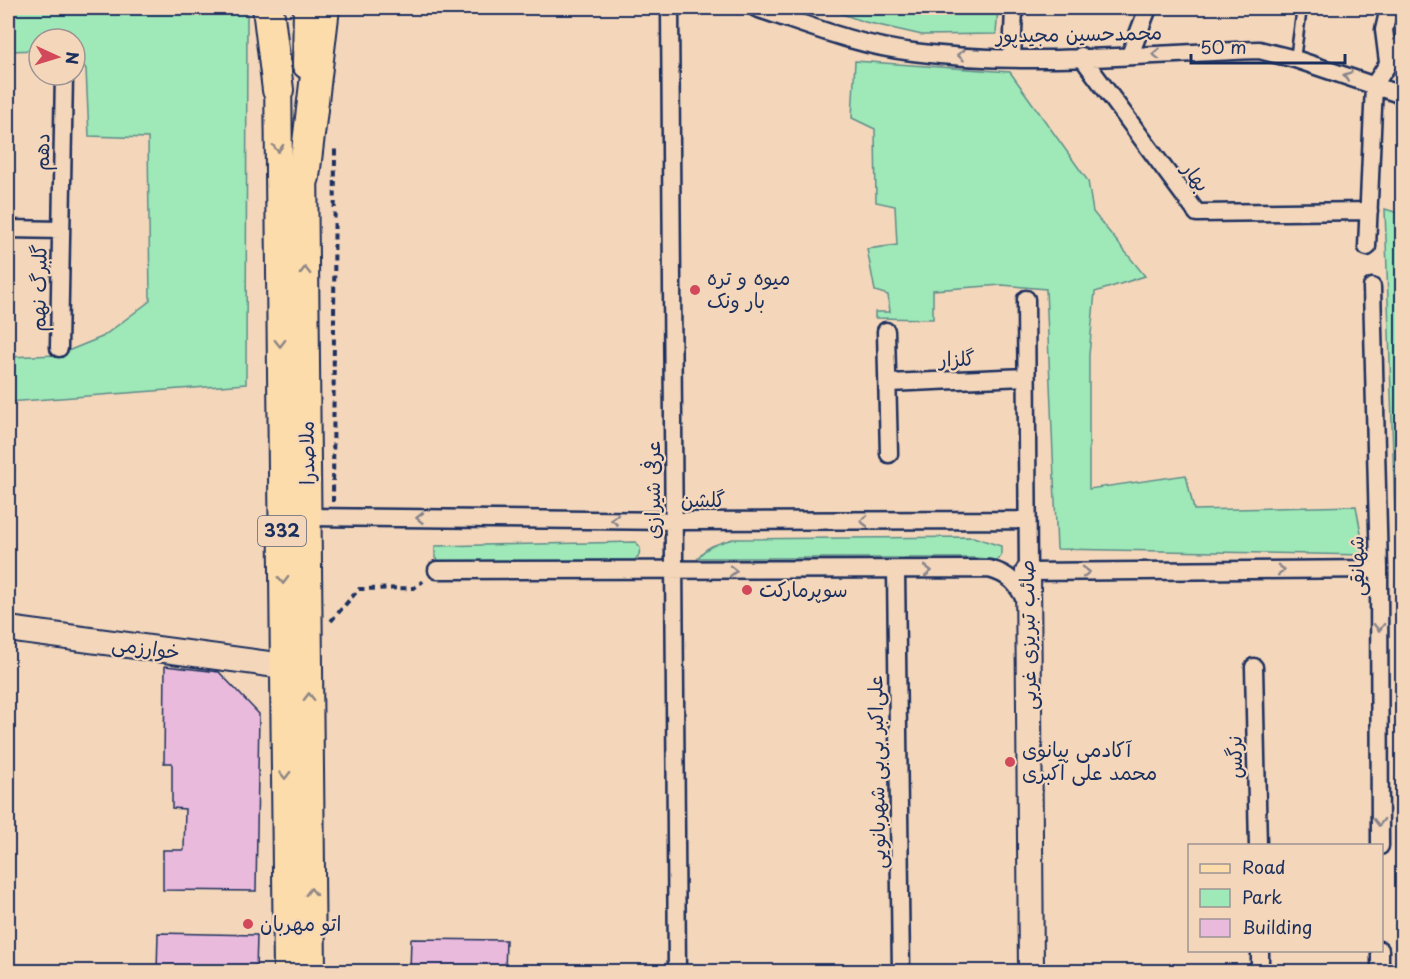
<svg xmlns="http://www.w3.org/2000/svg" width="1410" height="979" font-family="'Playpen Sans','Playpen Sans Arabic',sans-serif">
<style>
.green{fill:#9fe8b7;stroke:#5d8c8a;stroke-width:1.5}
.building{fill:#eabadc;stroke:#1b2f5e;stroke-width:1.5}
.lines{fill:none;stroke-linecap:round;stroke-linejoin:round}
.lane-casing{stroke:#1b2f5e;stroke-width:13}
.street-casing{stroke:#1b2f5e;stroke-width:21}
.secondary-casing{stroke:#1b2f5e;stroke-width:28}
.primary-casing{stroke:#1b2f5e;stroke-width:30}
.highway-casing{stroke:#1b2f5e;stroke-width:34}
.path{stroke:#1b2f5e;stroke-width:4;stroke-dasharray:6 4.5;stroke-linecap:butt}
.lane{stroke:#f4d7ba;stroke-width:8}
.street{stroke:#f4d7ba;stroke-width:16}
.secondary{stroke:#f4d7ba;stroke-width:24}
.primary{stroke:#fddcac;stroke-width:26}
.highway{stroke:#fddcac;stroke-width:30}
.oneway{stroke:#88838c}
.oneway2{stroke:#8c8685}
.poi-dot{fill:#d1495b;stroke:#f4d7ba;stroke-width:2}
.labels{text-anchor:middle;stroke-width:4.5;stroke-linejoin:round;paint-order:stroke}
.shield{fill:#f4d7ba;stroke:#5c617a;stroke-width:1.5}
.shield-label{font-size:18px;font-weight:bold;fill:#1b2f5e}
.street-label{font-size:20px;fill:#1b2f5e;stroke:#f4d7ba}
.poi-label{font-size:20px;fill:#1b2f5e;stroke:#f4d7ba;text-anchor:start}
</style>
<rect width="100%" height="100%" fill="#f4d7ba"/>
<filter id="ink" filterUnits="userSpaceOnUse"><feTurbulence type="fractalNoise" baseFrequency=".0167" numOctaves="2"/><feDisplacementMap in="SourceGraphic" scale="12" xChannelSelector="R" yChannelSelector="G"/><feConvolveMatrix kernelMatrix="1 2 1 2 8 2 1 2 1" color-interpolation-filters="sRGB"/></filter>
<g filter="url(#ink)">
<path class="green" d="M8,8H247L246,384L8,402V357L58,355L102,337L150,301L148,138L89,136L86,69L75,53V39H39V50L8,51Z
M825,8H998L996,34L922,35L865,22Z
M855,61L1010,72L1088,181L1093,212L1145,276L1095,292L1089,355V489L1186,475L1194,510L1356,506L1365,555L1057,549L1046,289L1002,285L933,290V319L875,318V312H890L888,295L875,291L867,249L897,245L895,206L876,202L875,129L852,118Z
M1385,209L1402,214V729Z
M973,537L1001,546V556L997,560L975,558H698C706,546 719,543 733,539Z
M636,542L640,548L639,555L635,560L440,562L435,558V546Z"/>
<path class="building" d="M165,666L219,672L259,714L256,891L163,890V850H184L185,809L172,808V763H164Z
M158,933L257,935L256,972H157Z
M411,939L506,940L505,972H410Z"/>
<g class="lines">
<g class="lane-casing">
<path id="lane" d="M1295,59L1302,8"/>
</g>
<g class="street-casing">
<path id="street" d="M670,8L677,972
M756,8C807,25 859,46 913,52C1027,67 1145,54 1259,50L1295,59L1402,95
M1130,55L1148,8
M1081,56L1197,213L1369,211
M1012,59L1014,8
M1388,62L1384,30L1389,8
M8,229L61,230
M1367,247L1374,85L1402,43
M1372,287L1379,569L1380,846
M1026,299L1028,572L1379,569
M886,331L889,454
M59,348L64,75
M889,383L1026,377
M307,517L674,521L1027,520
M437,570L989,569C1009,574 1018,584 1026,602
M896,571L901,972
M1254,667L1258,846
M1260,950V972
M1380,950V972"/>
</g>
<g class="secondary-casing">
<path id="secondary" d="M1028,572L1031,972
M8,629L284,666"/>
</g>
<g class="primary-casing">
<path id="primary" d="M306,65L307,8
M278,72L287,972
M304,159L312,972"/>
</g>
<g class="highway-casing">
<path id="highway" d="M268,8L278,90
M304,177L324,8"/>
</g>
<path class="path" d="M333,502L335,146
M331,621L359,589L414,588L423,581"/>
<use href="#lane" class="lane"/>
<use href="#street" class="street"/>
<use href="#secondary" class="secondary"/>
<use href="#primary" class="primary"/>
<use href="#highway" class="highway"/>
</g>
<defs><path id="oneway-chevron" d="M-2-3.5L2.5 0L-2 3.5" fill="none" stroke-width="1.6" stroke-linecap="round" stroke-linejoin="round" transform="scale(1.5)"/></defs>
<g class="oneway">
<use href="#oneway-chevron" transform="translate(1156 54) rotate(178)"/>
<use href="#oneway-chevron" transform="translate(961 55) rotate(-176)"/>
<use href="#oneway-chevron" transform="translate(1347 76) rotate(-161)"/>
<use href="#oneway-chevron" transform="translate(420 518) rotate(-179)"/>
<use href="#oneway-chevron" transform="translate(615 520) rotate(-179)"/>
<use href="#oneway-chevron" transform="translate(864 521) rotate(180)"/>
<use href="#oneway-chevron" transform="translate(1281 570) rotate(-1)"/>
<use href="#oneway-chevron" transform="translate(733 571)"/>
<use href="#oneway-chevron" transform="translate(928 571) rotate(-1)"/>
<use href="#oneway-chevron" transform="translate(1086 572) rotate(-1)"/>
<use href="#oneway-chevron" transform="translate(1379 627) rotate(90)"/>
<use href="#oneway-chevron" transform="translate(1379 822) rotate(90)"/>
</g>
<g class="oneway2">
<use href="#oneway-chevron" transform="translate(278 148) rotate(89)"/>
<use href="#oneway-chevron" transform="translate(305 271) rotate(-91)"/>
<use href="#oneway-chevron" transform="translate(280 343) rotate(89)"/>
<use href="#oneway-chevron" transform="translate(283 580) rotate(89)"/>
<use href="#oneway-chevron" transform="translate(309 697) rotate(-91)"/>
<use href="#oneway-chevron" transform="translate(285 775) rotate(89)"/>
<use href="#oneway-chevron" transform="translate(311 892) rotate(-91)"/>
</g>
</g>
<g class="poi-dot">
<circle cx="695" cy="290" r="6"/>
<circle cx="747" cy="590" r="6"/>
<circle cx="1010" cy="762" r="6"/>
<circle cx="248" cy="924" r="6"/>
</g>
<g class="labels">
<rect class="shield" x="258" y="516" width="48" height="30" rx="4.5"/>
<g class="shield-label">
<text x="282" y="537">332</text>
</g>
<g class="street-label">
<text transform="translate(1079 34) rotate(-1)" y="7">محمدحسین مجیدپور</text>
<text transform="translate(42 152) rotate(-89)" y="7">دهم</text>
<text transform="translate(1196 177) rotate(53)" y="7">بهار</text>
<text transform="translate(39 288) rotate(-89)" y="7">گلبرگ نهم</text>
<text transform="translate(957 359) rotate(-2)" y="7">گلزار</text>
<text transform="translate(307 453) rotate(-91)" y="7">ملاصدرا</text>
<text transform="translate(653 490) rotate(-90)" y="7">عرفی شیرازی</text>
<text x="703" y="507">گلشن</text>
<text transform="translate(1357 566) rotate(-91)" y="7">شهانقی</text>
<text transform="translate(1028 635) rotate(-91)" y="7">صائب تبریزی غربی</text>
<text transform="translate(146 648) rotate(8)" y="7">خوارزمی</text>
<text transform="translate(1235 757) rotate(-91)" y="7">نرگس</text>
<text transform="translate(877 772) rotate(-91)" y="7">علی‌اکبر بی‌بی شهربانویی</text>
</g>
<g class="poi-label">
<text x="707" y="285">میوه و تره<tspan x="707" dy="23">بار ونک</tspan></text>
<text x="759" y="597">سوپرمارکت</text>
<text x="1022" y="757">آکادمی پیانوی<tspan x="1022" dy="23">محمد علی‌ اکبری</tspan></text>
<text x="260" y="931">اتو مهربان</text>
</g>
</g>
<rect width="1410" height="979" fill="none" stroke="#f4d7ba" stroke-width="30"/>
<rect x="15" y="15" width="1380" height="949" fill="none" stroke="#1b2f5e" stroke-width="2" filter="url(#ink)"/>
<rect x="1188" y="844" width="195" height="108" fill="#f4d7ba" stroke="#9d9495" stroke-width="1.5"/>
<rect x="1200" y="864" width="30" height="9" fill="#fddcac" stroke="#9d9495" stroke-width="1.5"/>
<text x="1242" y="874" font-size="18" fill="#1b2f5e">Road</text>
<rect x="1200" y="889" width="30" height="18" fill="#9fe8b7" stroke="#9d9495" stroke-width="1.5"/>
<text x="1242" y="904" font-size="18" fill="#1b2f5e">Park</text>
<rect x="1200" y="919" width="30" height="18" fill="#eabadc" stroke="#9d9495" stroke-width="1.5"/>
<text x="1242" y="934" font-size="18" fill="#1b2f5e">Building</text>
<g transform="translate(57 57) rotate(94)"><circle r="28" fill="#f4d7ba" stroke="#9d9495" stroke-width="1.5"/>
<path d="M0-4.5L10 22L0 15L-10 22Z" fill="#d1495b"/>
<text y="-9" font-size="16" font-weight="bold" text-anchor="middle" fill="#1b2f5e">N</text>
</g>
<path d="M1191 54v9h154v-9" fill="none" stroke="#1b2f5e" stroke-width="3"/>
<text x="1200" y="54" font-size="18" fill="#1b2f5e" stroke="#f4d7ba" stroke-width="4.5" paint-order="stroke">50 m</text>
</svg>
